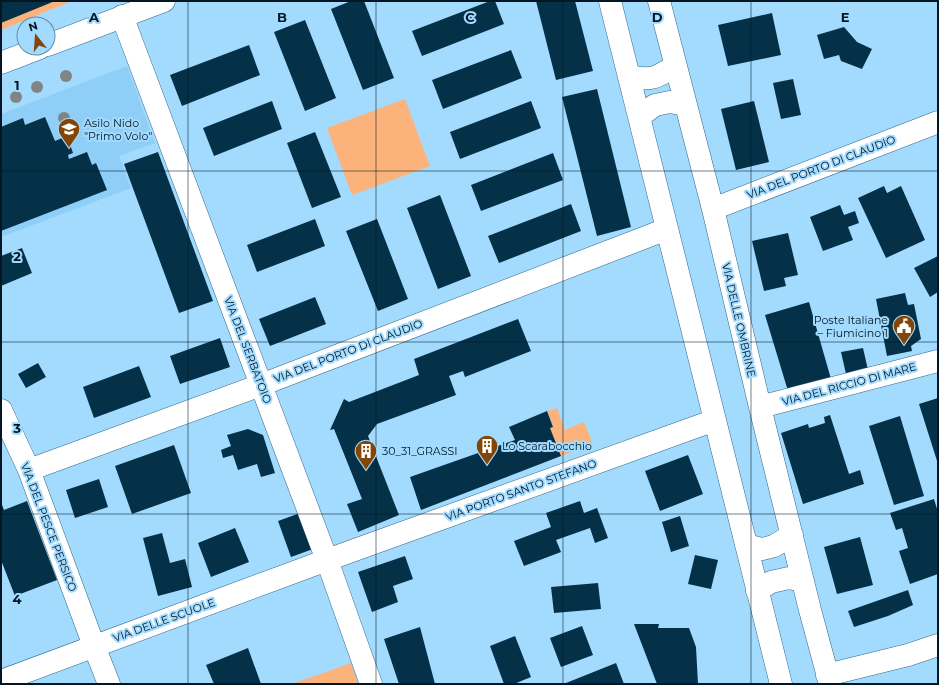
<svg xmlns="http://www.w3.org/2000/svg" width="939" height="685" font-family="Montserrat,sans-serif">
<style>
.built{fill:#8fcef7}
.green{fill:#fcb37b}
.building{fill:#043147}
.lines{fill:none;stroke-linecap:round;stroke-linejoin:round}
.minor-casing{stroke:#326788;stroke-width:23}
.minor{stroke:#fff;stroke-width:22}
.tree{fill:#808483}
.grid{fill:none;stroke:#021623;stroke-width:1;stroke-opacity:0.55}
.labels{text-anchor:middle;stroke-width:4;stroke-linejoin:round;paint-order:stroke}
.poi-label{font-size:11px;fill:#021623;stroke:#a3dbff;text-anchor:start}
.street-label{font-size:11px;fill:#021623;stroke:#a3dbff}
.grid-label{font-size:13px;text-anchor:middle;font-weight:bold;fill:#021623;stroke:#a3dbff;stroke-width:4;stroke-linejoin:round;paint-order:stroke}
</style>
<rect width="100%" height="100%" fill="#a3dbff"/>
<path class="built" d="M127,66L155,143L119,156L131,188L1,237V114Z"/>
<path class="green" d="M1,1H72L1,30Z
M405,99L430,166L352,195L327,128Z
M557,408L565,430L584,422L593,444L561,456L550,428L553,426L547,411Z
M351,663L358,684H292Z"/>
<path class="building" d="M1,1H55L1,23Z
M351,1H364L394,78L363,90L331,9Z
M490,1H495L504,24L422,56L412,31Z
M536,1H575L593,71L556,80Z
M772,13L781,55L728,66L718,25Z
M305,20L336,98L305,111L274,32Z
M844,27L857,42L872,49L862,69L841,61L839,55L824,59L817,35Z
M249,45L260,75L182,106L170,75Z
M511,50L522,78L443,109L432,80Z
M793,79L801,115L781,119L773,83Z
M597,89L631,227L597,236L562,97Z
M272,101L282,129L214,156L203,128Z
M531,101L541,128L460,159L450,132Z
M754,101L769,162L736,170L721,109Z
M45,117L55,141L67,136L73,153L68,155L69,159L87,152L92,165L96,163L107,190L1,231V127L23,118L25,125Z
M315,132L341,197L312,208L287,143Z
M158,152L213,301L179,313L124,164Z
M553,153L563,180L481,211L471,185Z
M884,186L887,193L901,186L925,240L886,258L858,198Z
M440,195L471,276L438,289L407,208Z
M571,204L581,231L499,263L488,236Z
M840,205L844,215L855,211L859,223L848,227L853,240L823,251L810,217Z
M315,219L325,246L257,272L247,245Z
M377,219L408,299L378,311L346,231Z
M788,233L798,275L784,278L786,286L764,291L752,241Z
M22,248L32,273L1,286V256Z
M938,256V292L930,297L914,268Z
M905,293L908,305L914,304L921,339L911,346L912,351L887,356L876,299Z
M315,297L326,324L270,346L259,319Z
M809,302L831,379L788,391L765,315Z
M518,319L531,351L465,377L463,371L449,376L456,395L377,424L368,436L399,515L358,532L347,504L362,499L334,429L330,430L344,399L349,402L419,375L414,359Z
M220,338L230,367L180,384L170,356Z
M863,348L868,370L846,374L841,352Z
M38,363L46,377L26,388L18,374Z
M139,366L151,397L94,418L83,387Z
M938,398V464L919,404Z
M547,411L553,427L550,428L561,456L421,510L410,477L515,440L509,427Z
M830,415L849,474L860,470L864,484L803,504L781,433L808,424L809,428L825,423L824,417Z
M900,416L924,496L894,505L869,426Z
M248,429L263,435L275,473L261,477L257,464L238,470L233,455L223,458L221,450L231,446L227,435Z
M174,445L191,493L132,514L115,466Z
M688,455L703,494L660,511L645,471Z
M99,479L108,507L75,518L66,490Z
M934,499L938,512V574L910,584L899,551L908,548L902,528L896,530L890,513Z
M27,501L57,580L15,596L1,560V506L2,505L4,510Z
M580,501L584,513L597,508L608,538L595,543L590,528L556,540L561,552L524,566L514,541L551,527L546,513Z
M300,513L313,549L291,557L278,521Z
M680,516L689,546L671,552L662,522Z
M235,528L249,562L211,577L198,543Z
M162,533L170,563L185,559L192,587L158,596L143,538Z
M860,537L873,585L837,594L824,547Z
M695,555L718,560L711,589L688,584Z
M405,556L413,579L393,586L398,602L372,612L358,572Z
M598,583L601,609L554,613L551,587Z
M908,590L913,605L888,616L854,627L848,611Z
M634,624H659L658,628H689L696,647L698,684H657Z
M582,626L593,655L561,667L550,638Z
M420,627L435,684H399L384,639Z
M515,636L531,677L514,684H504L490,646Z
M248,648L261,684H214L206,665Z
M616,663L624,684H566V683Z"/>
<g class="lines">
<g class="minor-casing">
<path id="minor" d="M610,1L781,684
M659,1L713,209L760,407L810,610L830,684
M122,16L327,560L371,684
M48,45L164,1
M1,63L40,48
M629,76C652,81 656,78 675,66
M639,117L655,105L670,102L685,105
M713,209L938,122
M760,407L938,361
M1,410L29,470L94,646L109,684
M29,470L261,385L667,229
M746,545L762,549L774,546L792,535
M757,591L771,582L789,578L803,581
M827,675L908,655L938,645
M1,681L327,560L715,420"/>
</g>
<use href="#minor" class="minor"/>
</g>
<g class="tree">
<circle cx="66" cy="76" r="6"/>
<circle cx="37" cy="87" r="6"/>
<circle cx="16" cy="97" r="6"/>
<circle cx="64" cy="118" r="6"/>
</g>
<path class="grid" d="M188,1V684M376,1V684M563,1V684M751,1V684M1,171H938M1,342H938M1,514H938"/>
<defs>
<g id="school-pin" transform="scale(1.15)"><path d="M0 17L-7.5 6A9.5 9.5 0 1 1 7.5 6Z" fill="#844606" stroke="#a3dbff"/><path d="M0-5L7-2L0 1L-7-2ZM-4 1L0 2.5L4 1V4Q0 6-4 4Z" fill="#fff"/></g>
<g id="civic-pin" transform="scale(1.15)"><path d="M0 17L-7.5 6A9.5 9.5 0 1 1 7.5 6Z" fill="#844606" stroke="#a3dbff"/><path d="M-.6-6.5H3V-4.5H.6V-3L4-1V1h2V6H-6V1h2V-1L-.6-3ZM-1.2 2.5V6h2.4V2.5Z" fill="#fff"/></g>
<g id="building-pin" transform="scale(1.15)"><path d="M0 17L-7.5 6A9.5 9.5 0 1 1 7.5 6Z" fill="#844606" stroke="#a3dbff"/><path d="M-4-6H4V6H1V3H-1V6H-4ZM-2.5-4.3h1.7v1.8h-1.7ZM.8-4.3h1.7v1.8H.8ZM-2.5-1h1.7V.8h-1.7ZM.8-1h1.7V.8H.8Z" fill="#fff"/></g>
</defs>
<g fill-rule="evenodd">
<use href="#school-pin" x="69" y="129"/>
<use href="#civic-pin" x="904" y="326"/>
<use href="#building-pin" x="487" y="446"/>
<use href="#building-pin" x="366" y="451"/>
</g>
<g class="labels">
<g class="poi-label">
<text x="84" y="127">Asilo Nido<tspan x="84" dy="13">"Primo Volo"</tspan></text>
<text x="888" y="324" text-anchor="end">Poste Italiane<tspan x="888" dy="13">– Fiumicino 1</tspan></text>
<text x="502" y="450">Lo Scarabocchio</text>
<text x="382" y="455">30_31_GRASSI</text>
</g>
<g class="street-label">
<text transform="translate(821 167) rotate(-21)" y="4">VIA DEL PORTO DI CLAUDIO</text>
<text transform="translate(739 320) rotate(77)" y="4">VIA DELLE OMBRINE</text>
<text transform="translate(248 350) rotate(69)" y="4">VIA DEL SERBATOIO</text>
<text transform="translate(348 351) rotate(-21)" y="4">VIA DEL PORTO DI CLAUDIO</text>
<text transform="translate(849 384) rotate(-15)" y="4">VIA DEL RICCIO DI MARE</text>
<text transform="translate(521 490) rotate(-20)" y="4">VIA PORTO SANTO STEFANO</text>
<text transform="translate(49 527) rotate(69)" y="4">VIA DEL PESCE PERSICO</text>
<text transform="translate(164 620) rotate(-20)" y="4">VIA DELLE SCUOLE</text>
</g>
</g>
<g class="grid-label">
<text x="94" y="22">A</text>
<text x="282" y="22">B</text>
<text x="470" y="22">C</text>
<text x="657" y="22">D</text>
<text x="845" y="22">E</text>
<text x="17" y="90">1</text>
<text x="17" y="261">2</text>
<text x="17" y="433">3</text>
<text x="17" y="604">4</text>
</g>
<rect width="939" height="685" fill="none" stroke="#021623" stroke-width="4"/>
<g transform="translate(36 36) rotate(343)"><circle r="19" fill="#a3dbff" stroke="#638ca7"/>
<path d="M0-3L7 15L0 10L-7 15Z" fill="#844606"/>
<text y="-6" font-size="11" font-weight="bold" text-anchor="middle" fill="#021623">N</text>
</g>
</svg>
